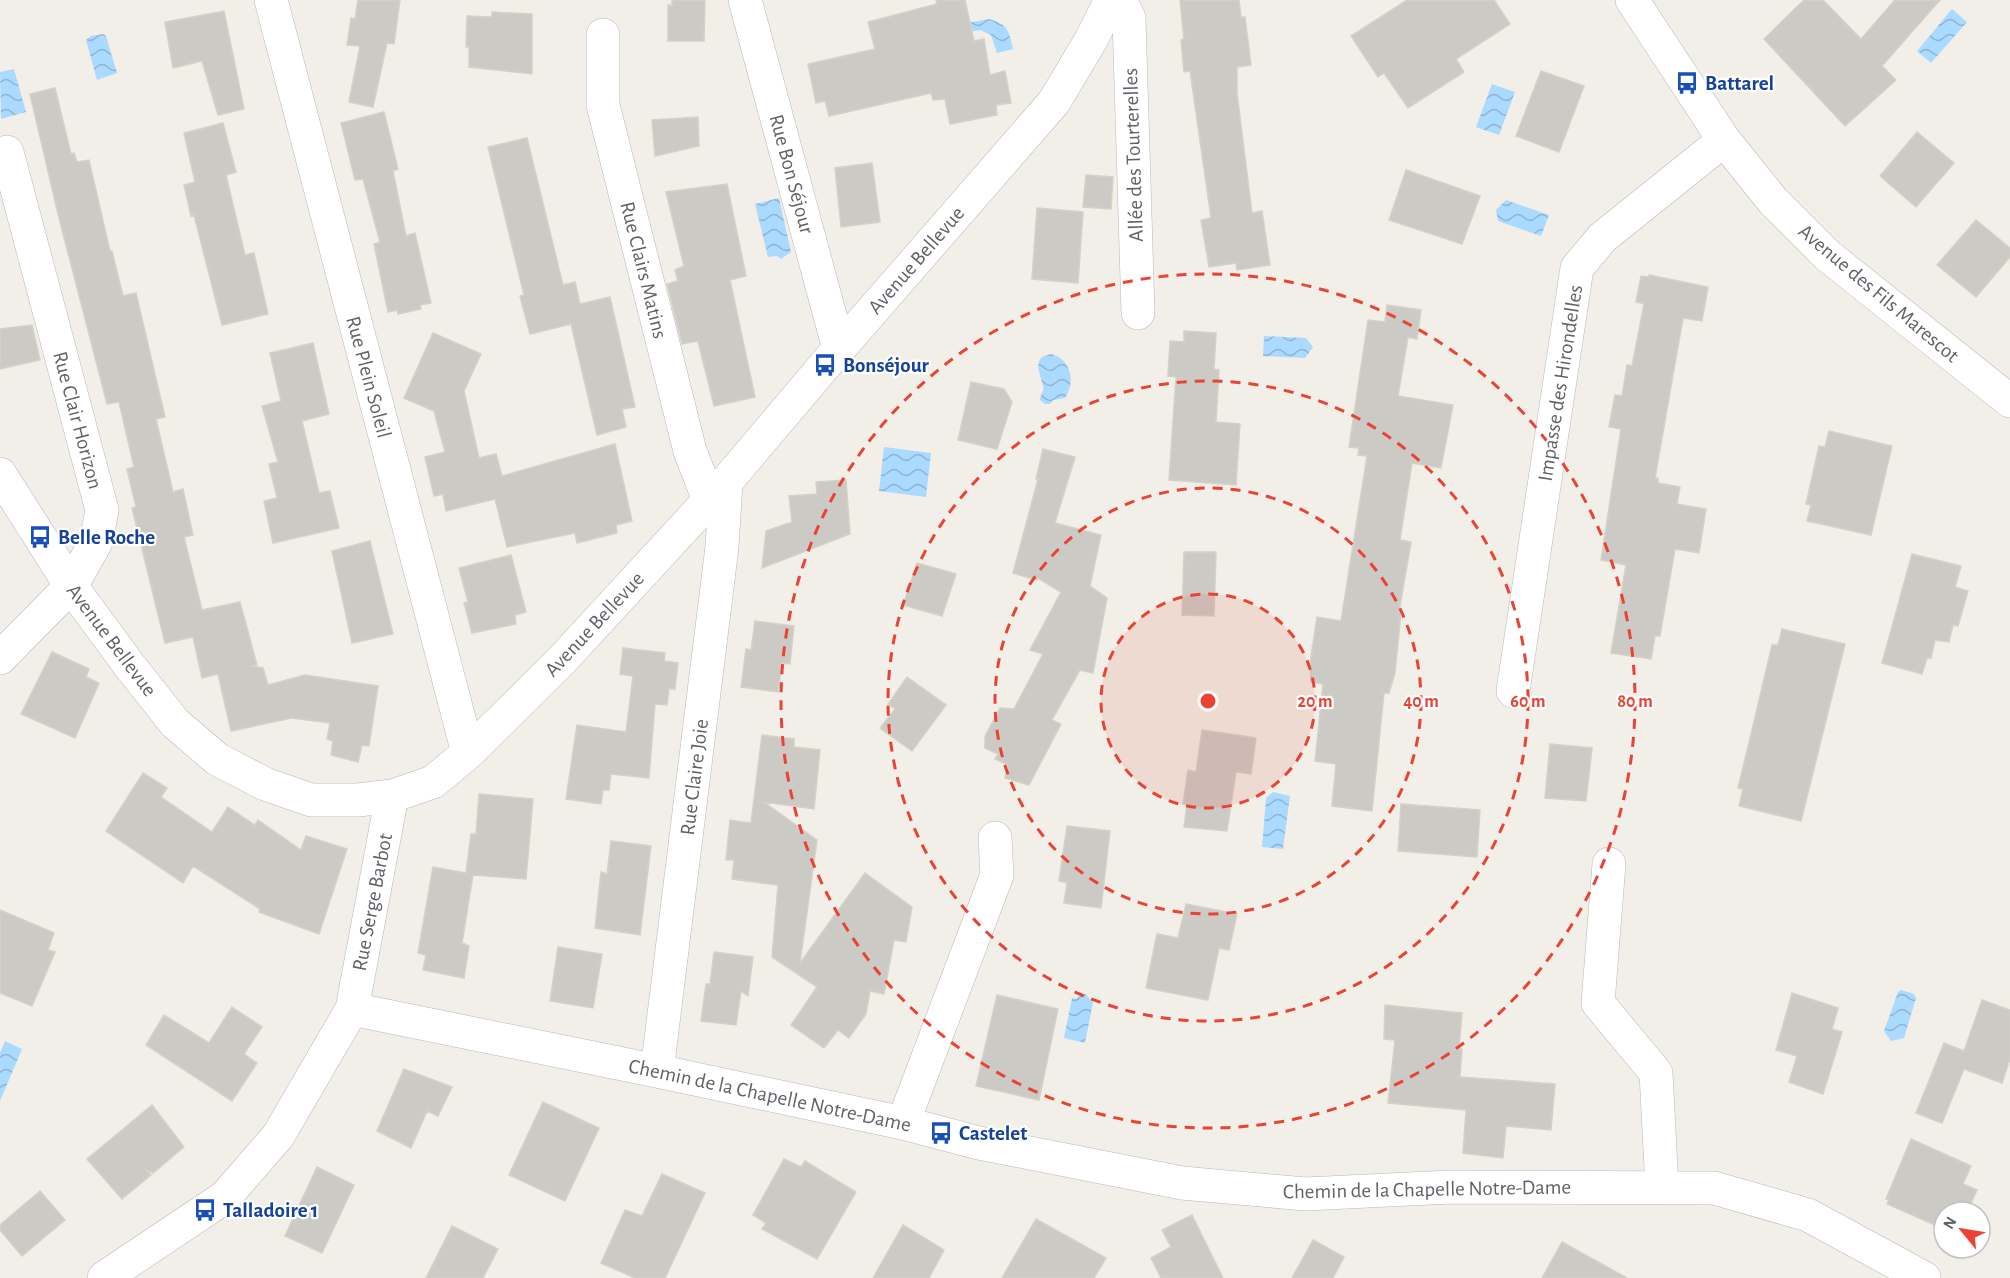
<svg xmlns="http://www.w3.org/2000/svg" width="2010" height="1278" font-family="'Alegreya Sans',sans-serif">
<style>
.water{fill:url(#water-waves)}
.building{fill:#cccac5;stroke:#d6d1c6;stroke-width:1.5}
.lines{fill:none;stroke-linecap:round;stroke-linejoin:round}
.minor-casing{stroke:#b5b8bc;stroke-width:34}
.minor{stroke:#fff;stroke-width:33}
.ring{fill:none;stroke:#ea4335;stroke-width:3;stroke-dasharray:10 8}
.labels{text-anchor:middle;stroke-width:4.5;stroke-linejoin:round;paint-order:stroke}
.transit-label{font-size:21px;font-weight:bold;fill:#164399;stroke:#fff;text-anchor:start}
.street-label{font-size:21px;fill:#5f6368;stroke:#fff}
.centre{fill:#ea4335;stroke:#fff;stroke-width:3}
.ring-label{font-size:18px;text-anchor:middle;font-weight:bold;fill:#ea4335;stroke:#fff;stroke-width:4.5;stroke-linejoin:round;paint-order:stroke}
</style>
<defs>
<pattern id="water-waves" width="16" height="10" patternUnits="userSpaceOnUse" patternTransform="scale(1.5)"><rect width="16" height="10" fill="#aadaff"/><path d="M0 5q4-4 8 0t8 0" fill="none" stroke="#8eb4d2"/></pattern>
</defs>
<rect width="100%" height="100%" fill="#f1efe8"/>
<path class="water" d="M1952,9L1967,22L1931,63L1917,51Z
M989,19C1008,24 1009,31 1013,49L997,53L991,35L980,30L968,32L967,23Z
M103,34L106,36L117,73L97,80L86,40L91,36Z
M14,69L26,112L1,119L0,72Z
M1492,84L1515,92L1499,135L1476,127Z
M779,198L791,252L781,259L777,256L768,257L755,204Z
M1506,200L1549,215L1541,236L1498,221L1496,210Z
M1264,336L1306,338L1313,347L1305,358L1263,356Z
M1051,354C1071,359 1076,382 1065,398L1053,400L1050,404H1045L1040,400C1040,395 1044,392 1043,386C1040,373 1031,357 1051,354Z
M884,447L931,453L926,497L879,491Z
M1273,792L1290,796L1283,849L1262,847L1266,798Z
M1901,990L1914,994L1916,998L1904,1038L1891,1041L1884,1031L1898,992Z
M1081,994H1085L1093,1002L1085,1043L1064,1038L1072,998L1076,999Z
M5,1041L22,1049L0,1101V1053Z"/>
<path class="building" d="M358,0H400L394,44L387,43L373,107L349,102L360,46L347,45L351,18L355,19Z
M672,0H705L704,41H668V5L672,6Z
M936,0H965L974,41L984,39L990,75L1005,71L1011,103L996,105L997,115L950,124L945,99L933,100L931,93L829,116L825,101L816,103L808,64L875,49L868,22L937,4Z
M1180,0H1239L1241,17H1245L1251,65L1237,67V93L1252,213L1262,211L1270,265L1237,270L1236,263L1209,267L1201,220L1211,218L1190,71L1184,72L1181,40L1184,39Z
M1407,0H1494L1510,24L1456,59L1464,72L1408,108L1384,73L1378,77L1351,36Z
M1804,0H1823L1861,39L1895,0H1940L1882,66L1896,80L1845,126L1764,39Z
M224,11L244,109L218,115L202,61L173,68L165,22Z
M492,12L532,14V74L469,67V47H466L467,16L492,17Z
M1541,71L1584,86L1559,152L1516,136Z
M55,88L71,154L74,153L77,162L89,160L110,251H112L123,296L136,293L165,417L156,419L173,492L183,489L193,535L184,537L202,610L240,602L257,665L251,666L263,668L268,685L305,675L378,686L369,746L362,745L358,762L331,755L333,741L327,739L330,723L292,718L231,731L218,674L202,678L193,637L165,643L132,508L136,507L127,469L134,467L119,402L107,404L58,214L30,94Z
M384,112L398,169L393,171L406,236L415,233L431,303L420,305L421,309L398,314L397,310L388,312L374,244L380,242L363,179L355,180L341,123Z
M698,117L699,146L655,156L652,120Z
M223,123L236,172L226,175L245,255L254,253L268,314L222,325L194,215L191,216L184,185L195,182L184,133Z
M1917,132L1954,163L1916,207L1880,176Z
M527,138L563,285L575,282L580,304L610,297L635,407L622,409L626,427L597,435L571,324L530,334L520,296L524,295L488,147Z
M872,163L880,222L841,227L835,168Z
M1406,170L1480,196L1462,244L1389,220Z
M1086,175L1113,177L1111,209L1083,207Z
M727,184L746,276L730,280L755,397L714,406L698,341L682,344L667,284L678,281L675,270L684,266L666,192Z
M1037,208L1083,212L1078,283L1032,279Z
M1976,220L2010,248V257L1976,297L1937,265Z
M1649,275L1708,287L1702,321L1683,318L1655,478H1658V483L1680,487L1677,504L1706,509L1699,553L1675,549L1660,636H1655L1651,659L1611,653L1626,565L1601,560L1621,429L1609,427L1615,395L1622,396L1627,365L1632,366L1644,304L1636,302L1641,276L1649,277Z
M1387,305L1421,310L1417,339L1408,337L1398,396L1453,405L1441,468L1412,463L1400,540L1411,542L1399,612H1401L1395,673L1389,693H1384L1372,811L1332,806L1336,764L1315,761L1323,684L1311,682L1310,663L1317,617L1341,621L1367,456L1358,455L1359,448L1349,447L1368,320L1385,322Z
M32,325L40,360L0,369V329Z
M1184,331L1216,333L1214,369L1219,370L1216,422L1240,424L1236,485L1169,480L1176,377L1168,376L1170,341L1184,342Z
M433,333L481,354L464,391L479,458L496,454L502,476L615,444L632,521L616,525L617,533L577,543L575,533L507,547L495,499L446,511L443,494L434,496L425,457L445,452L434,411L404,398Z
M313,343L329,414L302,421L319,493L330,491L339,528L273,543L264,501L277,498L269,464L278,462L262,406L281,401L270,353Z
M971,382L1004,389L1012,402L997,449L958,440Z
M1829,431L1892,446L1871,535L1807,521L1811,505L1806,504L1819,446L1825,447Z
M1043,449L1075,457L1055,523L1101,535L1090,586L1107,598L1093,673L1080,670L1052,720L1061,724L1029,785L1005,778L1008,765L995,759L998,754L985,748V736L1000,708L1014,709L1043,654L1030,650L1061,592L1038,578L1037,580L1013,573L1038,479H1036Z
M846,480L850,534L762,568L766,531L792,522L789,496L817,494L816,482Z
M370,541L393,634L352,643L332,551Z
M1184,552H1216L1214,616L1182,615Z
M1912,554L1961,566L1955,587L1968,591L1958,626L1953,625L1949,642L1935,640L1931,658H1927L1922,674L1882,663Z
M511,555L526,612L515,615L516,624L472,633L464,603L468,602L459,568Z
M917,563L956,574L942,616L903,605Z
M755,621L794,626L790,664L782,663L778,692L741,687L746,649L751,650Z
M1782,629L1845,644L1801,821L1739,806L1743,789L1738,788L1752,730L1772,645H1778Z
M623,648L665,653L664,661L678,663L675,689H669L667,705L655,704L649,778L611,774L609,790H603L601,804L566,799L577,725L626,732L633,676L620,674Z
M52,652L89,669L86,677L99,683L75,738L21,714Z
M907,677L946,705L912,751L880,728L895,709L888,704Z
M1202,730L1256,738L1251,774L1236,772L1227,831L1184,827L1187,804H1183L1188,770L1196,772Z
M762,735L794,739V747L820,750L814,809L764,802L817,840L800,963L865,873L912,907L906,942L894,940L884,994L870,991L866,1014L849,1038L838,1030L824,1048L791,1025L817,987L772,957L778,885L732,879L734,860H726L730,820L751,823Z
M1550,744L1592,748L1586,801L1545,798Z
M143,773L167,788L161,797L212,832L228,807L255,825L258,820L301,850L306,836L347,849L319,934L259,912L260,909L193,866L183,883L106,831Z
M479,794L533,799L526,879L473,875L462,943L469,946L464,978L423,970L426,955L418,953L433,867L466,873L471,834H476Z
M1401,804L1480,810L1477,857L1398,851Z
M1067,826L1110,831L1101,908L1064,903L1067,883L1059,881Z
M611,841L651,846L640,935L595,928L601,872L607,874Z
M1186,904L1237,914L1229,950L1219,948L1208,1000L1146,988L1157,934L1178,938Z
M0,910L54,933L48,950L55,952L32,1006L0,993Z
M558,947L602,954L593,1008L550,1001Z
M714,952L753,957L748,996L741,991L736,1025L701,1021L706,984H710Z
M1792,993L1838,1008L1832,1029L1842,1032L1823,1094L1789,1082L1797,1056L1776,1050Z
M997,995L1058,1009L1039,1100L976,1086Z
M1982,1000L2010,1010V1059L2002,1083L1964,1069L1942,1123L1916,1113L1944,1043L1964,1051Z
M1385,1005L1462,1013L1459,1048L1462,1049L1460,1077L1555,1084L1551,1130L1506,1126L1503,1158L1463,1153L1466,1110L1388,1103L1395,1040L1384,1039Z
M232,1007L262,1027L244,1054L257,1063L232,1101L146,1045L164,1015L209,1043Z
M404,1069L452,1087L438,1116L427,1111L411,1148L377,1131Z
M543,1102L599,1128L565,1201L509,1175Z
M152,1105L184,1147L153,1173L145,1169L151,1175L122,1199L87,1159Z
M1911,1139L1971,1166L1963,1184L1977,1190L1967,1212H1944V1229L1887,1204L1889,1200L1886,1199Z
M784,1159L801,1167L805,1161L856,1192L817,1259L762,1229L766,1223L753,1215Z
M317,1167L354,1185L322,1253L285,1236Z
M662,1174L705,1193L665,1278H635L601,1263L625,1210L642,1216Z
M40,1191L65,1220L22,1256L0,1230V1225Z
M1192,1215L1223,1278H1161L1151,1258L1171,1247L1162,1230Z
M1036,1219L1106,1258L1094,1278H1002Z
M903,1225L944,1250L929,1278H873Z
M452,1226L498,1249L483,1278H426Z
M1313,1240L1344,1257L1333,1278H1292Z
M1562,1242L1627,1278H1542Z"/>
<g class="lines">
<g class="minor-casing">
<path id="minor" d="M271,0L468,753
M745,0L839,349
M1120,0L1129,18L1138,313
M1632,0L1724,140L1773,201L1827,255L2010,401
M603,35V105L690,451L709,500
M0,474L71,586L129,665L175,723L217,759L265,784L311,800H358L392,796L433,782L468,753L562,660L726,482L825,365L1054,102L1091,40L1111,0
M0,658L71,586L96,542L102,510L7,152
M1513,691L1577,268L1602,238L1724,140
M1609,864L1598,1003L1656,1073L1662,1188
M352,1009L657,1071L903,1123L979,1143L1182,1183L1305,1194L1451,1187L1714,1188L1808,1215L1924,1278
M657,1071L722,547L726,482
M903,1123L997,875L995,838
M104,1278L225,1197L278,1136L352,1009L392,796"/>
</g>
<use href="#minor" class="minor"/>
</g>
<circle cx="1208" cy="701" r="107" fill="#ea4335" fill-opacity=".12"/>
<g class="ring">
<circle cx="1208" cy="701" r="107"/>
<circle cx="1208" cy="701" r="213"/>
<circle cx="1208" cy="701" r="320"/>
<circle cx="1208" cy="701" r="427"/>
</g>
<defs>
<g id="bus-bare" transform="scale(1.8)"><path d="M-5-6H5V4H4V6H2V4H-2V6H-4V4H-5ZM-3.5-4V0h7V-4ZM-3.5 1.2v1.5H-2V1.2ZM2 1.2v1.5H3.5V1.2Z" fill="#1a4fb4" stroke="#fff" stroke-width="2.5" paint-order="stroke"/></g>
</defs>
<g fill-rule="evenodd">
<use href="#bus-bare" x="1687" y="83"/>
<use href="#bus-bare" x="825" y="365"/>
<use href="#bus-bare" x="40" y="537"/>
<use href="#bus-bare" x="941" y="1133"/>
<use href="#bus-bare" x="205" y="1210"/>
</g>
<g class="labels">
<g class="transit-label">
<text x="1705" y="90">Battarel</text>
<text x="843" y="372">Bonséjour</text>
<text x="58" y="544">Belle Roche</text>
<text x="959" y="1140">Castelet</text>
<text x="223" y="1217">Talladoire 1</text>
</g>
<g class="street-label">
<text transform="translate(1133 155) rotate(-92)" y="7">Allée des Tourterelles</text>
<text transform="translate(792 174) rotate(75)" y="7">Rue Bon Séjour</text>
<text transform="translate(916 260) rotate(-49)" y="7">Avenue Bellevue</text>
<text transform="translate(644 270) rotate(76)" y="7">Rue Clairs Matins</text>
<text transform="translate(1879 293) rotate(40)" y="7">Avenue des Fils Marescot</text>
<text transform="translate(369 377) rotate(75)" y="7">Rue Plein Soleil</text>
<text transform="translate(1560 383) rotate(-81)" y="7">Impasse des Hirondelles</text>
<text transform="translate(78 420) rotate(75)" y="7">Rue Clair Horizon</text>
<text transform="translate(594 624) rotate(-47)" y="7">Avenue Bellevue</text>
<text transform="translate(112 640) rotate(53)" y="7">Avenue Bellevue</text>
<text transform="translate(694 777) rotate(-83)" y="7">Rue Claire Joie</text>
<text transform="translate(372 902) rotate(-79)" y="7">Rue Serge Barbot</text>
<text transform="translate(770 1095) rotate(12)" y="7">Chemin de la Chapelle Notre-Dame</text>
<text transform="translate(1427 1189) rotate(-1)" y="7">Chemin de la Chapelle Notre-Dame</text>
</g>
</g>
<circle cx="1208" cy="701" r="9" class="centre"/>
<g class="ring-label">
<text x="1315" y="707">20 m</text>
<text x="1421" y="707">40 m</text>
<text x="1528" y="707">60 m</text>
<text x="1635" y="707">80 m</text>
</g>
<g transform="translate(1962 1230) rotate(300)"><circle r="28" fill="#ffffff" stroke="#bfc1c3" stroke-width="1.5"/>
<path d="M0-4.5L10 22L0 15L-10 22Z" fill="#ea4335"/>
<text y="-9" font-size="16" font-weight="bold" text-anchor="middle" fill="#5f6368">N</text>
</g>
</svg>
